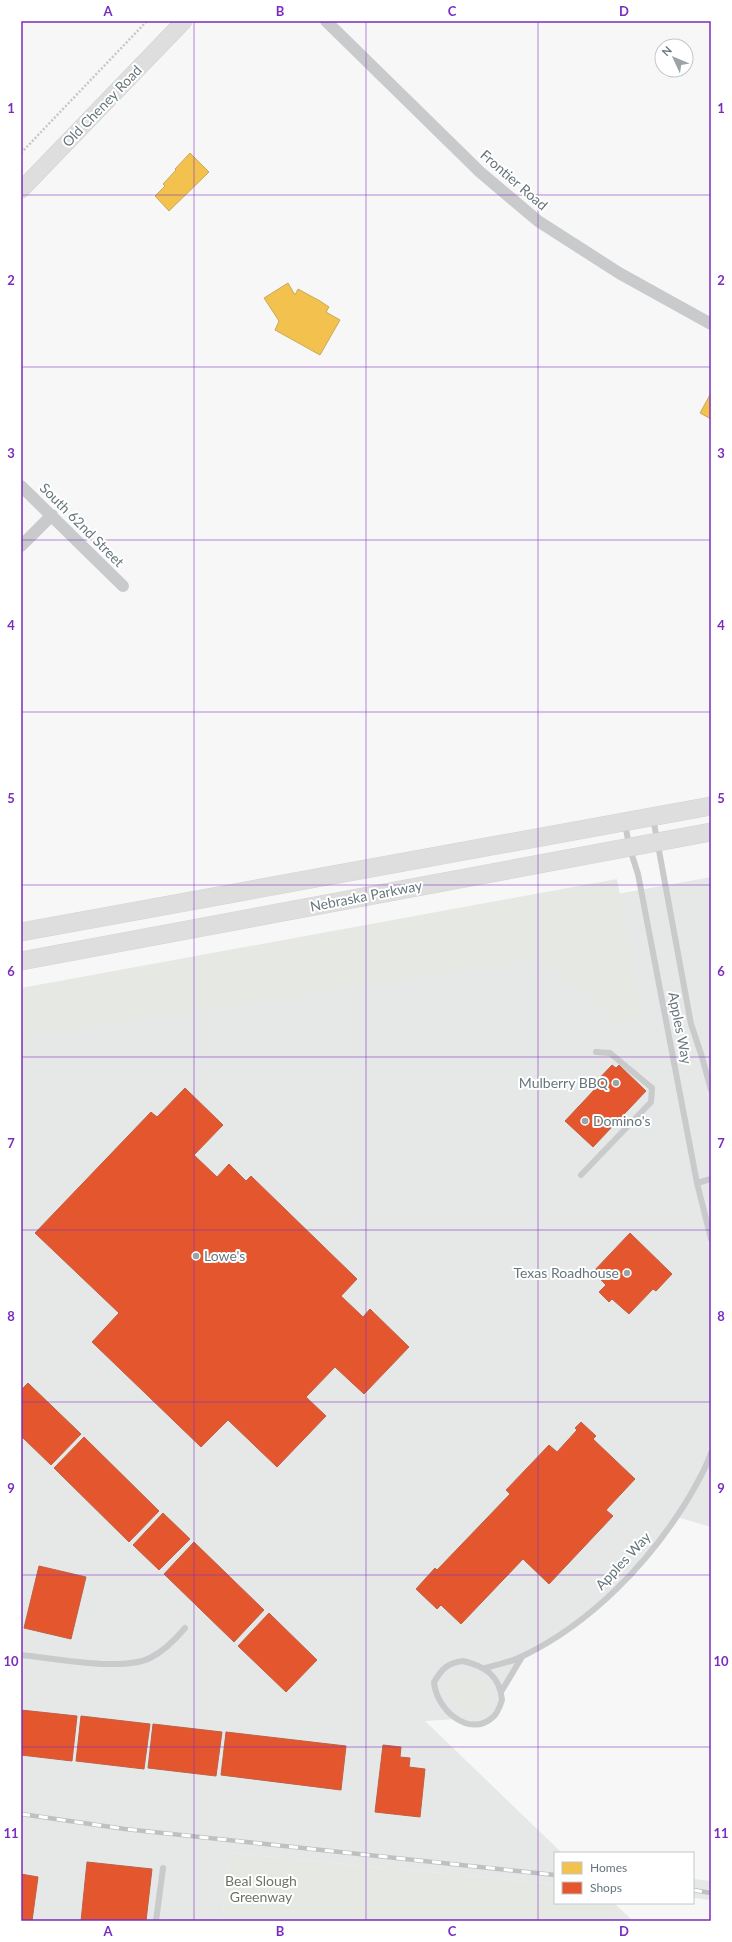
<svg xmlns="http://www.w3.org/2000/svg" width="732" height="1942" font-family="Lato,sans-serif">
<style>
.built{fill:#e6e7e7}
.green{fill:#e6e8e4}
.homes{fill:#f2c14e;stroke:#c8aa5c}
.shops{fill:#e4572e;stroke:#be6046}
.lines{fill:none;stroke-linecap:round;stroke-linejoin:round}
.secondary-casing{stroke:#d2d3d4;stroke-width:17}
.primary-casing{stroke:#d2d3d4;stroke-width:19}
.path{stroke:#c7c7c8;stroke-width:2.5;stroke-dasharray:2 2;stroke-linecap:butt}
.service{stroke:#c8cacb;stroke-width:6}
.minor{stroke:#c8cacb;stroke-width:12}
.secondary{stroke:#dededf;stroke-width:16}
.primary{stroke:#dededf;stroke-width:18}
.rail-casing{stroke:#bfc1c1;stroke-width:4.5}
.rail{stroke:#fff;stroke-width:3;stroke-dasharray:9;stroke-linecap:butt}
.grid{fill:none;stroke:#7b2cbf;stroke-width:1;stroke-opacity:0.55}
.poi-dot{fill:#99a3a8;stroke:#fff;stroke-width:1.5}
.labels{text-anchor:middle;stroke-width:4;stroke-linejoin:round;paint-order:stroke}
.street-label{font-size:14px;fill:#66767d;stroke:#fff}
.poi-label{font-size:14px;fill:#66767d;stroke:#fff;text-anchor:end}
.park-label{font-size:14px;fill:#6a7665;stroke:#fff}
.neatline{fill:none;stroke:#7b2cbf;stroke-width:1.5}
.grid-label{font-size:13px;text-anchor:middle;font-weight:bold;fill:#7b2cbf}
</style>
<rect width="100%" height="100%" fill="#f7f7f7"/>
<path class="built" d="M711,877V1527L677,1517L651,1551L583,1618L522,1657L501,1692L498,1710L480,1723L456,1719L425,1721L562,1853H555V1884L231,1853L221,1921H21V1007L72,993Z
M693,1879L711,1881V1900L693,1898Z"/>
<path class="green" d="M617,879L643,1018L616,1024L576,985L537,960L21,1037V988Z
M463,1674C478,1677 485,1684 490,1698C477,1738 420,1678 463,1674Z
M231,1853L555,1884V1903H614L633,1921H221Z"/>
<path class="homes" d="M190,153L209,172L169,211L155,196L165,186L163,184L176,170L175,169Z
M288,283L295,295L298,289L320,301L329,307L326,312L340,320L320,355L275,330L279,321L264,298Z
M711,393V419L700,413Z"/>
<path class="shops" d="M612,1065L616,1068L619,1065L646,1091L593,1147L565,1121L596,1088L593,1085Z
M185,1088L223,1125L194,1155L217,1177L229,1164L246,1181L251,1176L357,1279L341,1296L363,1317L370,1309L409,1347L364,1394L335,1367L306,1397L326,1416L277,1467L228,1420L201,1447L92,1342L119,1313L35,1233L151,1112L157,1117Z
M630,1233L672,1274L656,1291L653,1289L629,1314L612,1299L609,1302L599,1292L606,1285L593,1272Z
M28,1383L81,1434L51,1465L21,1436V1390Z
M581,1422L596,1436L593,1439L635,1479L606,1510L613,1516L549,1584L523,1559L461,1624L441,1605L437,1609L416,1589L435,1568L437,1570L510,1494L506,1490L549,1445L557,1452L577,1430L575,1428Z
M84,1437L159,1511L129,1542L54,1468Z
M163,1513L190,1539L159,1570L133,1545Z
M194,1542L264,1610L234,1642L164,1574Z
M39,1566L86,1577L71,1639L24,1628Z
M269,1613L317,1660L286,1692L238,1646Z
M21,1710L77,1716L72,1761L21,1755Z
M81,1716L150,1724L144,1769L76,1761Z
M153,1724L222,1732L216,1776L148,1768Z
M226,1732L346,1746L341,1790L221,1775Z
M383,1745L401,1747L400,1757L410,1758L409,1767L425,1769L420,1817L375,1812Z
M87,1862L152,1869L146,1921H81Z
M21,1874L38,1877L32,1921H21Z"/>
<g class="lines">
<g class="secondary-casing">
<path id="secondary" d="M21,190L184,21"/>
</g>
<g class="primary-casing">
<path id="primary" d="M21,932L711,806
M21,961L711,832"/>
</g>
<path class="path" d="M21,153L147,21"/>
<path class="service" d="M653,818L691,1024L702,1057L711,1090
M625,823L629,846L638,874L697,1183L711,1239
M581,1175L651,1102L652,1088L610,1053L596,1052
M697,1183L711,1179
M21,1655C53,1658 122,1672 150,1658C164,1651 175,1640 185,1628
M463,1661C485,1666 500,1676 502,1700C500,1706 498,1713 493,1717C469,1739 436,1709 434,1682C442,1669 447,1663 463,1661Z
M485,1668C498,1664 512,1662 523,1656C591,1623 649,1563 688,1499C696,1485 706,1469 711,1453
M501,1692L522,1657
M156,1921L163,1868"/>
<path class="minor" d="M326,21L480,172L538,221L619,273L711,324
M21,486L123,586
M21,546L52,515"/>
<use href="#secondary" class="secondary"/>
<use href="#primary" class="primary"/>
<g class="rail-casing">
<path id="rail" d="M21,1814L125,1829L555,1875
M693,1890L711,1893"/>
</g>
<use href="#rail" class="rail"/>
</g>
<path class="grid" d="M194,21V1921M366,21V1921M538,21V1921M21,195H711M21,367H711M21,540H711M21,712H711M21,885H711M21,1057H711M21,1230H711M21,1402H711M21,1575H711M21,1747H711"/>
<g class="poi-dot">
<circle cx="616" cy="1083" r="4"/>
<circle cx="585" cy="1121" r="4"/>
<circle cx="196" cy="1256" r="4"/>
<circle cx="627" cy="1273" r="4"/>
</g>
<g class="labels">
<g class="street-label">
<text transform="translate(102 106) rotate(-46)" y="5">Old Cheney Road</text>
<text transform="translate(514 180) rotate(41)" y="5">Frontier Road</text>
<text transform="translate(82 525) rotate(45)" y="5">South 62nd Street</text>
<text transform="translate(366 896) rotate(-11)" y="5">Nebraska Parkway</text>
<text transform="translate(680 1028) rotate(79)" y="5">Apples Way</text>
<text transform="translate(623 1561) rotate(-47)" y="5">Apples Way</text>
</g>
<g class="poi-label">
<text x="608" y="1088">Mulberry BBQ</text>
<text x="593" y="1126" text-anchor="start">Domino's</text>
<text x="204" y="1261" text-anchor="start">Lowe's</text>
<text x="619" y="1278">Texas Roadhouse</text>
</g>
<g class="park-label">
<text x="261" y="1886">Beal Slough<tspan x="261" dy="16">Greenway</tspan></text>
</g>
</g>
<rect width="732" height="1942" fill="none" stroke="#ffffff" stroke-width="44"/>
<rect x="554" y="1852" width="140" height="52" fill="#ffffff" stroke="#c2c8cb"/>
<rect x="562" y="1862" width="20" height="12" fill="#f2c14e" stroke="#c2c8cb"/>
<text x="590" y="1872" font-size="12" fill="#66767d">Homes</text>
<rect x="562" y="1882" width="20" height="12" fill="#e4572e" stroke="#c2c8cb"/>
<text x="590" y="1892" font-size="12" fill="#66767d">Shops</text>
<g transform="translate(674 58) rotate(314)"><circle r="19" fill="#ffffff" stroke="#c2c8cb"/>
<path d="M0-3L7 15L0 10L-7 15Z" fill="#99a3a8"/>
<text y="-6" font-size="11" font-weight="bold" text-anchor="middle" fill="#66767d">N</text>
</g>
<rect x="22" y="22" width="688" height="1898" class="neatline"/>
<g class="grid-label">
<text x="108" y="16">A</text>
<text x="280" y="16">B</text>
<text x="452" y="16">C</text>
<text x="624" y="16">D</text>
<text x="11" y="113">1</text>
<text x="721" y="113">1</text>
<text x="11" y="285">2</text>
<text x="721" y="285">2</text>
<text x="11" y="458">3</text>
<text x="721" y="458">3</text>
<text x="11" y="630">4</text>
<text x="721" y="630">4</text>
<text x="11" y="803">5</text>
<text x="721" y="803">5</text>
<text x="11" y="976">6</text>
<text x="721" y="976">6</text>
<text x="11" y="1148">7</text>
<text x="721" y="1148">7</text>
<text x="11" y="1321">8</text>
<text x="721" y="1321">8</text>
<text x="11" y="1493">9</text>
<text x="721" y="1493">9</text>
<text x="11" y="1666">10</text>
<text x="721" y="1666">10</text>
<text x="11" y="1838">11</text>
<text x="721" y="1838">11</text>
<text x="108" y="1936">A</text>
<text x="280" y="1936">B</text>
<text x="452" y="1936">C</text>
<text x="624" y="1936">D</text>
</g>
</svg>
